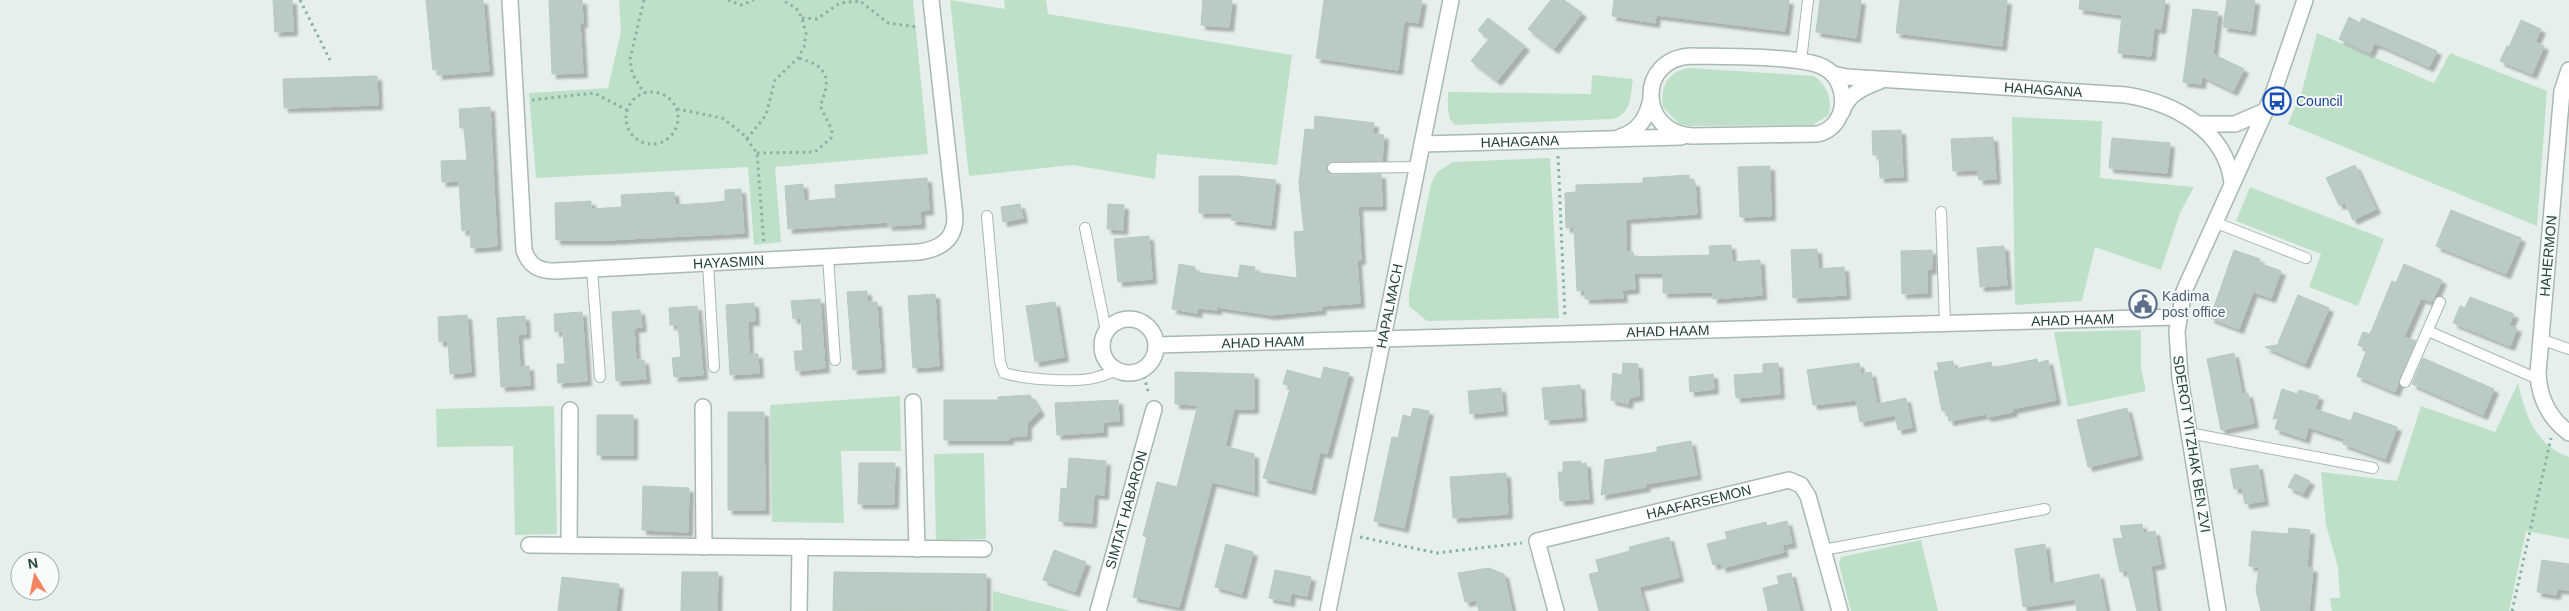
<svg xmlns="http://www.w3.org/2000/svg" width="2569" height="611" font-family="Helvetica,sans-serif">
<style>
.green{fill:#bfe0c8}
.building{fill:#bbcac4;stroke:#b8c9c2;filter:url(#shadow)}
.lines{fill:none;stroke-linecap:round;stroke-linejoin:round}
.service-casing{stroke:#a8b8b2;stroke-width:12}
.minor-casing{stroke:#a8b8b2;stroke-width:18}
.tertiary-casing{stroke:#a8b8b2;stroke-width:18}
.path{stroke:#86b3a5;stroke-width:3;stroke-dasharray:2.5 4;stroke-linecap:butt}
.service{stroke:#fff;stroke-width:10}
.minor{stroke:#fff;stroke-width:15}
.tertiary{stroke:#fff;stroke-width:15}
.labels{text-anchor:middle;stroke-width:4;stroke-linejoin:round;paint-order:stroke}
.street-label{font-size:14px;fill:#24423a;stroke:#f7fbf9}
.transit-label{font-size:14px;fill:#164399;stroke:#f7fbf9;text-anchor:start}
.service-label{font-size:14px;fill:#4e5e75;stroke:#f7fbf9;text-anchor:start}
</style>
<defs>
<filter id="shadow"><feDropShadow dx="4.5" dy="4.5" stdDeviation="1" flood-color="#0004"/></filter>
</defs>
<rect width="100%" height="100%" fill="#e6efeb"/>
<path class="green" d="M619,0H913L928,154L775,167L781,242L754,245L748,167L536,178L529,93L608,88L621,31Z
M950,0L1005,9L1004,0H1046L1048,14L1292,55L1277,165L1157,154L1155,179L1073,165L969,176Z
M2317,33L2434,83L2450,53L2547,91L2537,226L2288,124L2302,91Z
M1689,68L1814,76C1828,87 1832,98 1829,115L1813,125L1689,126L1679,124L1663,107C1660,87 1668,71 1689,68Z
M1592,75L1633,79C1630,97 1632,113 1613,119L1455,125L1450,119L1448,110V92L1591,94Z
M2012,117L2102,121L2100,178L2194,187L2180,213L2161,270L2095,247L2082,301L2015,305Z
M1550,158L1559,318L1427,321L1409,306V293L1431,184L1437,172L1453,162Z
M2250,187L2384,239L2358,306L2309,287L2321,254L2236,221Z
M2141,330V368L2146,391L2068,407L2054,332Z
M2518,383C2525,414 2535,445 2569,457V539L2526,531L2509,611H2332L2330,598H2340L2338,567L2326,525L2321,472L2397,481L2421,406L2495,432Z
M900,396L901,451H841L844,523L772,522L770,405Z
M554,406L557,534L515,535L513,446L437,447L436,409Z
M984,453L986,539L936,540L934,454Z
M1921,540L1938,611H1851L1839,564L1841,557Z
M993,591L1071,611H993Z"/>
<path class="building" d="M273,0H292L293,31L275,32Z
M426,0H483L489,71L438,75L437,69L433,70Z
M549,0H582L583,23H580L583,73L552,74Z
M1203,0H1232L1229,27L1201,25Z
M1324,0H1422L1418,23L1404,21L1398,70L1316,58Z
M1551,0H1564L1582,13L1554,49L1528,29Z
M1614,0H1789L1785,31L1656,15L1655,23L1612,16Z
M1820,0H1861L1856,38L1816,32Z
M1900,0H2007L2002,46L1896,33Z
M2080,0H2165L2161,29L2154,28L2151,56L2118,53L2122,15L2079,9Z
M2227,0H2255L2251,31L2223,27Z
M2193,9L2218,12L2213,54L2244,69L2233,91L2202,76L2201,84L2183,82Z
M2349,17L2360,23L2362,18L2437,51L2429,67L2380,45L2374,44L2370,53L2339,39Z
M1488,18L1525,46L1497,81L1471,61L1489,39L1478,30Z
M2521,20L2541,29L2535,42L2544,46L2532,74L2500,61L2507,46L2509,47Z
M377,76L378,105L284,108L283,79Z
M490,107L497,246L471,248L470,230L462,231L459,181L442,182L441,161L467,160L464,128H460L459,109Z
M1315,116L1374,123L1373,134L1384,135L1382,161H1333L1326,168L1327,172L1333,175L1381,174L1382,206H1358L1361,260H1357L1360,303L1321,306L1322,310L1271,315L1217,307V310L1198,308L1197,313L1172,309L1179,264L1195,267V272L1238,278L1240,265L1255,267L1254,272L1297,278L1294,232L1304,231L1299,183L1305,129L1314,130Z
M1901,130L1903,177L1880,178L1879,155H1873L1872,131Z
M1993,137L1996,179L1979,180L1978,170L1953,171L1951,139Z
M2112,138L2170,143L2167,173L2109,168Z
M2355,165L2376,209L2353,220L2345,203L2339,205L2326,178Z
M1770,166L1771,216L1740,217L1738,167Z
M1689,175V182H1695L1697,214L1626,219V252H1633V257L1710,255L1709,246L1731,245L1732,262L1760,260L1762,295L1713,299V292L1663,293V273H1634L1635,289L1622,290L1623,298L1585,299V290L1577,291L1574,227L1566,228L1565,193L1576,192V185L1643,183V178Z
M1199,176H1236L1276,180L1271,225L1231,220L1232,213H1199Z
M927,178L929,210L920,211L921,224L888,226V222L788,229L785,186L803,184L804,201L836,198L835,185Z
M741,189L744,233L607,240H556L555,203L591,201V209L622,207L621,195L674,192L675,205L708,203L725,201V190Z
M1020,204L1023,218L1003,222L1001,207Z
M1108,204L1124,205L1123,230L1107,229Z
M2451,210L2521,238L2506,274L2436,246Z
M1149,236L1152,279L1118,282L1114,239Z
M2004,246L2007,285L1980,287L1977,248Z
M1817,249L1818,269L1844,267L1846,295L1793,298L1791,250Z
M1932,250V269L1927,270V293L1902,294L1901,251Z
M2234,250L2260,259L2259,263L2281,271L2271,298L2253,292L2239,329L2210,318Z
M2404,264L2442,280L2432,302L2421,298L2404,337L2416,341L2395,392L2357,376L2367,349L2358,345L2363,332L2370,334L2392,281L2396,283Z
M867,291V302H877L881,368L853,370L847,292Z
M935,294L939,366L913,368L908,296Z
M2298,295L2329,308L2305,364L2265,347L2281,344L2278,343Z
M2470,297L2514,314L2509,325L2517,328L2510,346L2453,323L2460,306L2465,308Z
M820,299L825,368L796,371L794,351H803L801,318L793,319L791,301Z
M1055,302L1064,357L1035,362L1026,306Z
M754,303L755,321H748L749,354H758L759,373L730,375L726,305Z
M697,306L703,375L674,377L672,358L681,357L678,325H670L669,308Z
M640,310L642,327L634,328L636,360H644L646,379L616,381L612,312Z
M582,312L587,381L558,383L557,364H565L563,331L555,332L554,314Z
M467,315L471,372L450,374L448,341L439,342L438,317Z
M525,316L526,334H518L520,367L529,366L530,385L501,387L497,318Z
M2234,353L2242,394L2248,393L2254,423L2221,430L2207,359Z
M2423,358L2494,389L2483,415L2412,384Z
M2037,359L2038,363L2048,360L2056,400L2012,409L2013,412L1987,417L1986,414L1949,421L1947,410L1942,411L1934,371H1939L1937,363L1953,361L1954,369L1991,362L1992,368Z
M1623,363L1638,364L1639,396L1629,398L1628,404L1611,400L1613,373L1622,375Z
M1778,363L1780,394L1736,398L1734,375L1763,373V364Z
M1859,363L1861,374L1871,372L1877,404L1906,398L1912,427L1898,430L1895,415L1860,422L1856,400L1813,405L1807,370Z
M1324,367L1349,373L1327,454L1320,452L1311,490L1263,478L1291,386L1283,384L1287,370L1321,379Z
M1175,372L1254,374V409H1234L1225,446L1254,454V492L1212,482L1179,607L1133,597L1147,537L1143,536L1157,482L1177,487L1198,405L1175,404Z
M1713,374L1714,389L1690,392L1689,377Z
M1580,385L1582,417L1545,420L1542,388Z
M1501,388L1503,411L1470,414L1468,391Z
M2282,389L2297,394L2299,390L2319,396L2315,409L2351,421L2354,412L2397,427L2385,459L2343,444L2344,439L2308,427L2305,439L2275,429L2278,418L2273,419Z
M1030,395L1040,411L1027,424V436L1009,437V440H944V400H998V397Z
M1118,400L1119,421L1103,422V432L1057,435L1055,403Z
M1413,408L1429,411L1404,528L1374,521L1392,437L1398,438L1403,415L1411,417Z
M2127,408L2138,455L2088,467L2077,420Z
M728,412H764L765,510H728Z
M597,415H633V455H597Z
M1691,441L1697,475L1645,484L1646,487L1601,495L1605,460L1657,452V447Z
M1069,458L1106,461L1104,495L1094,494L1092,523L1059,521L1061,488L1067,489Z
M1581,461V464L1586,463L1589,499L1560,501L1558,472H1563V462Z
M859,463H895L894,504H858Z
M2258,465L2264,501L2245,504L2242,488L2234,489L2230,469Z
M1506,473L1508,514L1453,518L1450,477Z
M2295,474L2310,481L2303,494L2288,487Z
M643,486L689,488L688,532L642,530Z
M1787,521L1792,543L1782,545L1784,552L1722,568L1721,563L1713,565L1707,544L1727,539L1725,532L1766,522L1767,526Z
M2142,524L2143,533L2155,531L2161,564L2151,566L2157,611H2137L2127,570L2120,572L2113,539L2123,538L2120,526Z
M2289,528L2310,530L2307,567L2313,568L2309,611H2261L2256,590L2259,567L2249,566L2252,531L2288,534Z
M1669,537L1679,577L1639,587L1646,611H1599L1589,574L1599,572L1596,560L1630,551L1629,547Z
M1226,544L1253,552L1242,594L1215,587Z
M2045,544L2050,584L2099,574L2106,611H2077L2075,599L2023,607L2015,549Z
M1054,550L1086,562L1075,592L1043,580Z
M2542,560L2569,564V590L2557,589L2556,595L2537,592Z
M1489,568L1504,574L1512,611H1479L1476,600L1465,602L1458,573Z
M1275,570L1311,577L1307,596L1291,593L1290,602L1269,598Z
M682,572H718L717,611H681Z
M834,572L986,574V610L833,611Z
M1791,573L1800,611H1768L1763,588L1779,584L1777,576Z
M562,577L619,584L616,611H558Z"/>
<g class="lines">
<g class="service-casing">
<path id="service" d="M1801,61L1808,0
M1333,168L1418,167
M1941,212L1945,323
M987,216L1000,362L1004,373C1024,379 1074,383 1094,378C1102,376 1109,373 1117,371
M2214,222L2306,258
M1085,228L1106,330
M828,257L835,360
M708,263L714,367
M592,269L600,377
M2428,331L2538,379
M2540,339L2569,349
M2405,382L2440,302
M2189,433L2373,468
M1823,550L2045,509"/>
</g>
<g class="minor-casing">
<g id="minor">
<path id="s1" d="M510,0L524,250C529,266 539,271 555,271L919,252C940,249 955,240 955,217L931,0"/>
<path d="M1691,56C1719,57 1804,55 1825,68C1851,83 1848,128 1817,134L1692,136C1639,133 1636,59 1691,56Z"/>
<path d="M2569,70L2562,91L2538,373C2539,398 2549,418 2569,433"/>
<path id="s2" d="M1833,74L1847,77L2126,95C2174,103 2226,130 2232,183"/>
<path d="M1842,112C1847,94 1864,87 1880,81"/>
<path d="M2199,124H2235L2265,111"/>
<path d="M1620,137C1639,131 1647,118 1651,99"/>
<path id="s3" d="M1422,144L1681,137"/>
<circle cx="1129" cy="346" r="27"/>
<path id="s4" d="M1157,345L2178,317"/>
<path d="M913,402L917,549"/>
<path d="M703,407L704,547"/>
<path d="M529,545L984,549"/>
<path d="M569,545L570,410"/>
<path d="M799,611L800,547"/>
<path id="s5" d="M1098,611L1154,409"/>
<path id="s6" d="M1328,611L1451,0"/>
<path id="s7" d="M1556,611L1537,541L1789,480L1801,485L1808,496L1840,611"/>
</g>
</g>
<g class="tertiary-casing">
<path id="tertiary" d="M2218,611L2180,378L2177,331L2184,291L2273,94L2305,0"/>
</g>
<path class="path" d="M300,0L330,60
M644,0L630,59L632,73L644,93
M728,0L741,5L754,0
M802,18L817,19L840,3L860,1L888,23L917,27
M626 118a26 26 0 1 1 52 0a26 26 0 1 1-52 0Z
M532,100L594,93L627,110
M677,109L722,118L742,133L757,153L764,245
M747,139L766,115L775,80L798,58L804,47L806,34L802,18L796,8L782,0
M757,153L815,152L831,138L832,130L820,106C832,78 828,66 798,58
M1558,156L1565,317
M1142,370L1149,394
M1360,537L1437,553L1522,543
M2512,611L2551,438"/>
<use href="#service" class="service"/>
<use href="#minor" class="minor"/>
<use href="#tertiary" class="tertiary"/>
</g>
<defs>
<g id="bus-ring" transform="scale(1.4375)"><circle r="9.5" fill="#f7fbf9" stroke="#1a4fb4" stroke-width="1.5"/><path d="M-5-6H5V4H4V6H2V4H-2V6H-4V4H-5ZM-3.5-4V0h7V-4ZM-3.5 1.2v1.5H-2V1.2ZM2 1.2v1.5H3.5V1.2Z" fill="#1a4fb4"/></g>
<g id="civic-ring" transform="scale(1.4375)"><circle r="9.5" fill="#f7fbf9" stroke="#5c6f8a" stroke-width="1.5"/><path d="M-.6-6.5H3V-4.5H.6V-3L4-1V1h2V6H-6V1h2V-1L-.6-3ZM-1.2 2.5V6h2.4V2.5Z" fill="#5c6f8a"/></g>
</defs>
<g fill-rule="evenodd">
<use href="#bus-ring" x="2277" y="101"/>
<use href="#civic-ring" x="2143" y="304"/>
</g>
<g class="labels">
<g class="street-label">
<text dy="5" stroke="none"><textPath href="#s2" startOffset="211">HAHAGANA</textPath></text>
<text dy="5" stroke="none"><textPath href="#s3" startOffset="98">HAHAGANA</textPath></text>
<text transform="translate(2548 256) rotate(-85)" y="5">HAHERMON</text>
<text dy="5" stroke="none"><textPath href="#s1" startOffset="465">HAYASMIN</textPath></text>
<text dy="5" stroke="none"><textPath href="#s6" startOffset="311">HAPALMACH</textPath></text>
<text dy="5" stroke="none"><textPath href="#s4" startOffset="916">AHAD HAAM</textPath></text>
<text dy="5" stroke="none"><textPath href="#s4" startOffset="511">AHAD HAAM</textPath></text>
<text dy="5" stroke="none"><textPath href="#s4" startOffset="106">AHAD HAAM</textPath></text>
<text transform="translate(2192 444) rotate(81)" y="5">SDEROT YITZHAK BEN ZVI</text>
<text dy="5" stroke="none"><textPath href="#s7" startOffset="239">HAAFARSEMON</textPath></text>
<text dy="5" stroke="none"><textPath href="#s5" startOffset="105">SIMTAT HABARON</textPath></text>
</g>
<g class="transit-label">
<text x="2296" y="106">Council</text>
</g>
<g class="service-label">
<text x="2162" y="301">Kadima<tspan x="2162" dy="16">post office</tspan></text>
</g>
</g>
<g transform="translate(35 576) rotate(350)"><circle r="24" fill="#f7fbf9" stroke="#a3b1ad"/>
<path d="M0-4L9 19L0 12L-9 19Z" fill="#f4845f"/>
<text y="-8" font-size="14" font-weight="bold" text-anchor="middle" fill="#24423a">N</text>
</g>
</svg>
